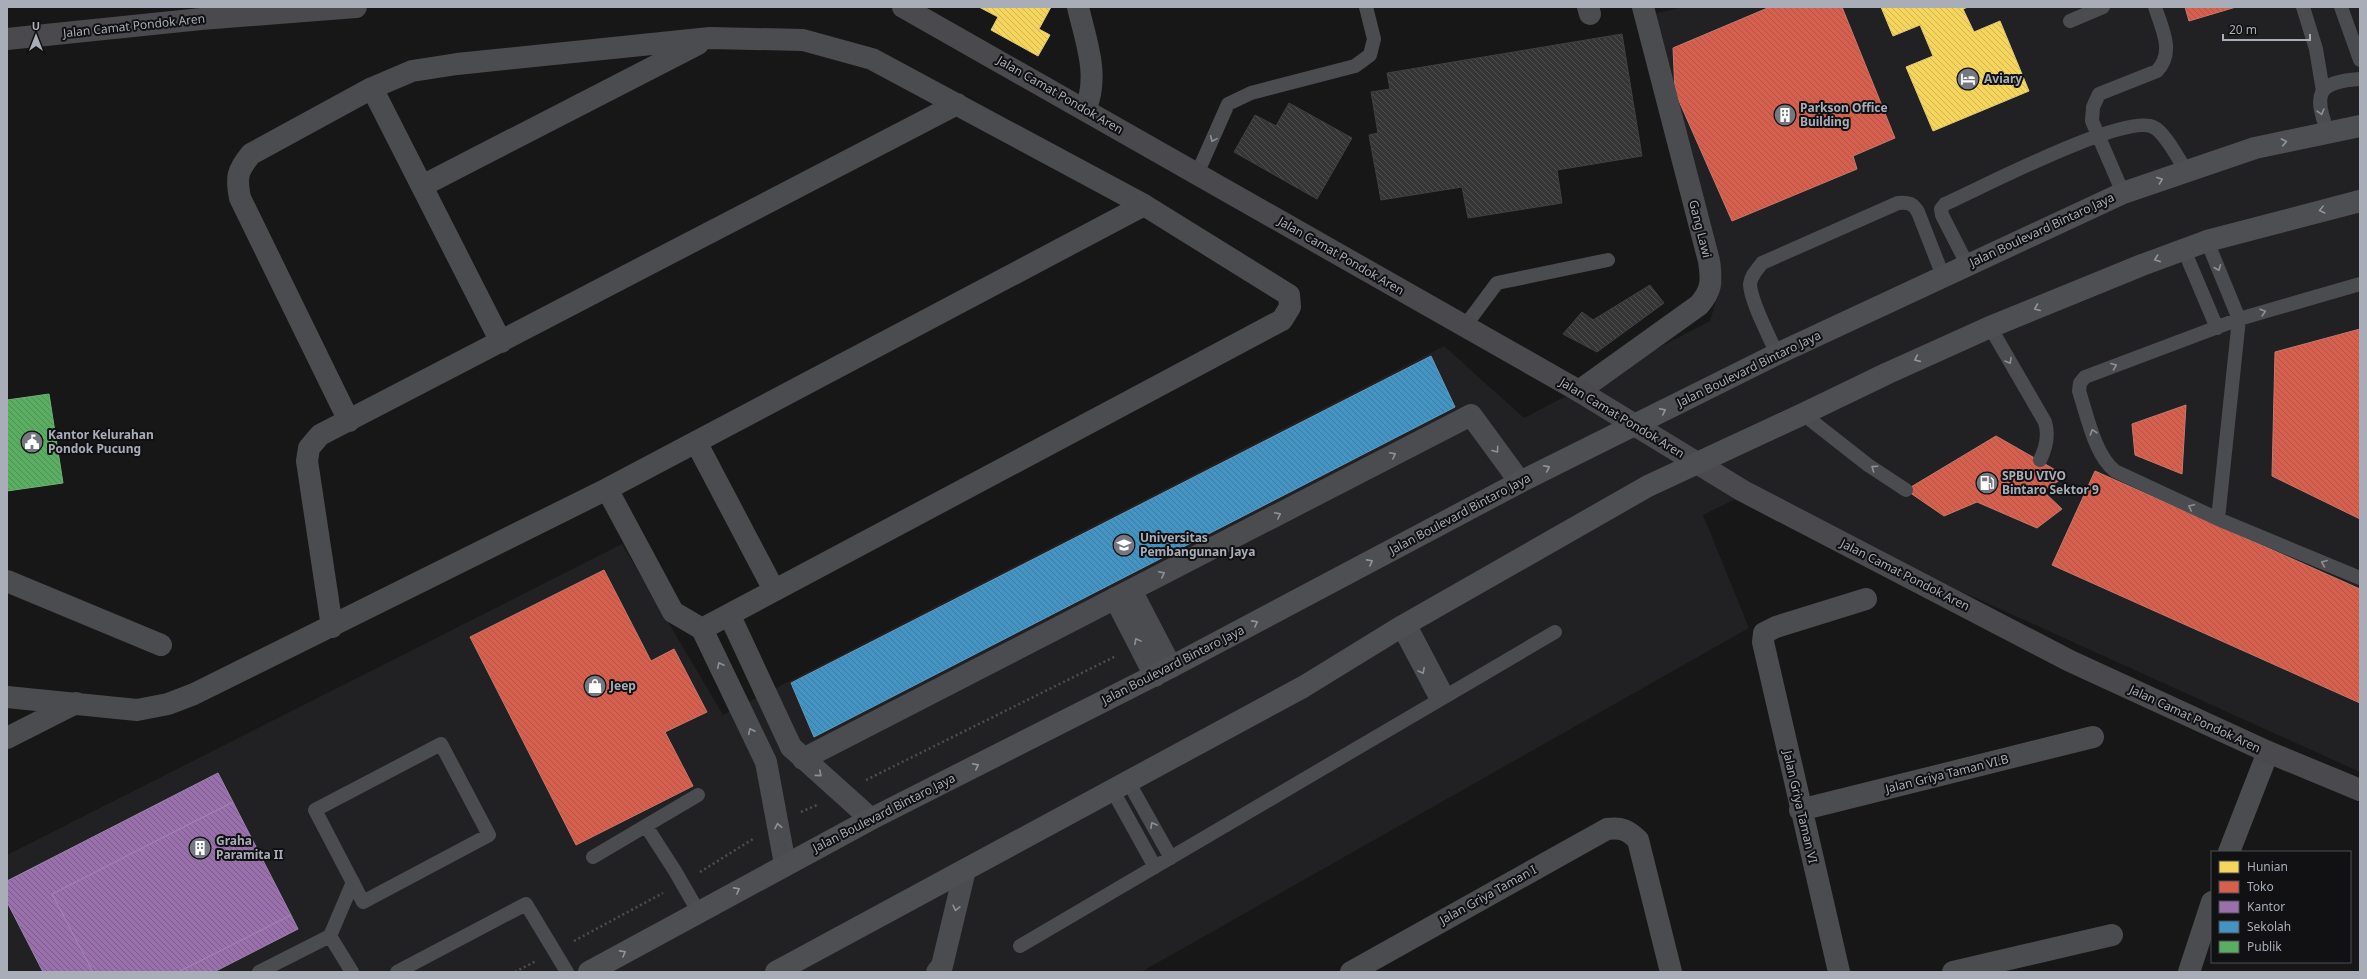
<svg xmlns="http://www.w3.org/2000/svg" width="2367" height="979" font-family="'Noto Sans',sans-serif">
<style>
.built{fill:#212123}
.homes{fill:url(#homes-back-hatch);stroke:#dfc978}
.shops{fill:url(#shops-back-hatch);stroke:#c8776d}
.offices{fill:url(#offices-back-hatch);stroke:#9e82af}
.schools{fill:url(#schools-back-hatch);stroke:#619bc0}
.public{fill:url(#public-back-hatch);stroke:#71ae7b}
.building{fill:url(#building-back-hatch);stroke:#3f4043}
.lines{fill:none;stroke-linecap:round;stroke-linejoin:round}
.path{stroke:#4d4e52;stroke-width:2.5;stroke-dasharray:2 3;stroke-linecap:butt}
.lane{stroke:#4b4c50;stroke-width:14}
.street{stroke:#4b4c50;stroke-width:22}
.secondary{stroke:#4a4a4e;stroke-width:22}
.primary{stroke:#4d4f52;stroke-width:22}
.oneway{stroke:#8c9099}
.oneway2{stroke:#91969e}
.labels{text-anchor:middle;stroke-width:4;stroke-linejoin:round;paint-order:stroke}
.street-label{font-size:12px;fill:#a8adb8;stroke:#111113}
.poi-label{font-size:12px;font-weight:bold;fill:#a8adb8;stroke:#111113;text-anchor:start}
</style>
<defs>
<pattern id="homes-back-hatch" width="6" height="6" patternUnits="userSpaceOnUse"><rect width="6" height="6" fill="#f6d55c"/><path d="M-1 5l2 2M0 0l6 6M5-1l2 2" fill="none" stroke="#cfb555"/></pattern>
<pattern id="shops-back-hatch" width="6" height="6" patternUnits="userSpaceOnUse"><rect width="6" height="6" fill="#d6604d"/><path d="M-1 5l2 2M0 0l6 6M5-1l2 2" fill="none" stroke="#ad5548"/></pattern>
<pattern id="offices-back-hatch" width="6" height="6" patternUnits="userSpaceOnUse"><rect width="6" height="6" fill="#9970ab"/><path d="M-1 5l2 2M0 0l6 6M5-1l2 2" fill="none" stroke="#7a5e88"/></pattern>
<pattern id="schools-back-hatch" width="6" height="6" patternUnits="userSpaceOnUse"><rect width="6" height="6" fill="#4393c3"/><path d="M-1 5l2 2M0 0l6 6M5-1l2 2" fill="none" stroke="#3f7ba0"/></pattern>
<pattern id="public-back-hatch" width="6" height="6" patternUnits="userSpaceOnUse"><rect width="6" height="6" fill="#5aae61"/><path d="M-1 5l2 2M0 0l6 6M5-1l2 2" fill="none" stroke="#509056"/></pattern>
<pattern id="building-back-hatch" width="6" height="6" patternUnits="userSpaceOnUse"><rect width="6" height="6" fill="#353536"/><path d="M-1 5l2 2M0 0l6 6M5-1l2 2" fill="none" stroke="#4f5051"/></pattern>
</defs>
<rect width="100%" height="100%" fill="#171717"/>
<path class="built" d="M1684,7H2360V772L1746,494L1703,515L1749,628L1141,972H7V855L622,544L723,715L1444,346L1524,418L1710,321L1723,277L1640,17Z"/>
<path class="homes" d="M979,7H1051L1039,29L1050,35L1038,56L991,30L998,17Z
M1881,7H1968L1963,9L1974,32L2000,21L2029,91L1933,131L1906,67L1933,56L1920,25L1893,36Z"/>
<path class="shops" d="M1770,7H1842L1895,138L1853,156L1857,169L1732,221L1675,92L1673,48Z
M2185,7H2236L2189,21Z
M2360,329V519L2272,476L2275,352Z
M2186,405L2182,474L2135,455L2132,424Z
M1996,436L2066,476L2043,491L2062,509L2037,528L1977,502L1944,516L1906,490Z
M2095,471L2360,589V703L2052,565Z
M604,570L651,661L674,649L707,712L665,732L693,786L576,845L470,637Z"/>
<path class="offices" d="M218,773L233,802L52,894L93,972H43L7,902V881Z
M233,802L291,915L178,972H93L52,894Z
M291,915L298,929L214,972H178Z"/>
<path class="schools" d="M1431,356L1455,407L814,737L791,683Z"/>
<path class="public" d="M49,394L63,483L7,491V400Z"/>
<path class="building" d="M1622,34L1642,156L1557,170L1562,203L1468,218L1462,187L1381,200L1369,135L1378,133L1371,92L1390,89L1387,73Z
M1289,103L1352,138L1317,199L1234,152L1255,115L1276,126Z
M1650,285L1664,303L1597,352L1563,334L1582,312L1593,320Z"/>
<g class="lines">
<path class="path" d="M866,780L1116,656
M801,812L817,805
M700,872L753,839
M574,941L663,893
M515,972L536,961"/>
<path class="lane" d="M2303,7L2316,49L2323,91
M2341,7L2360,60
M2070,21L2103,7
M2328,133C2314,95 2315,82 2360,79
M1197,174L1228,104L1251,93L1355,66L1370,55L1374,39L1366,7
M2123,193L2092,121L2093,107L2099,94L2157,71C2175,52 2162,29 2155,7
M2207,241L2239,319L2218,519
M2184,250L2217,328
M1967,264L1942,215L1941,209L1945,204C1979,189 2124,113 2153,127C2165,132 2178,159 2186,170
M2360,284L2239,319L2085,377L2080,383L2079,391C2087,415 2095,456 2115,471L2218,519L2360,578
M1465,326L1497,283L1608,260
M1990,327L2045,422C2049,435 2046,448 2040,460
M1777,354C1770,338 1750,300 1750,284C1751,275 1757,270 1762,263L1898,203C1908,202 1913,203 1918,212L1943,276
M1803,414L1868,465L1906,490
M1409,623L1447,695
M1399,628L1437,700
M441,744L489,835L363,902L315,810Z
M1129,783L1171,858
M1113,791L1155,867
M646,826L675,871L698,911
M593,857L698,795
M330,936L353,882
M1020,946L1555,632
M259,972L330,936L352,972
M397,972L526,904L567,972"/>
<path class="street" d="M1078,7C1086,42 1100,76 1085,110
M1588,7L1590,14
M372,88L501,342
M422,186L698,44
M1579,391L1699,305C1712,290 1712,281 1709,261L1643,7
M349,421L240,198C236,177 237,171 251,154L372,88L412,71L457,64L710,38L803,40L872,59L1144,205L1289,295L1290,307L1282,320L702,629
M696,442L774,590
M607,489L673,612L702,629L766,762L785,864
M7,581L161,645
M1131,590L1171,667
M1115,598L1155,676
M730,616L791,747L871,819
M332,627L307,461L309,448L320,435L957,104
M7,697L137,710L168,704L194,694L607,489L1144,205
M7,738L76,703
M803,759L1471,415L1520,482
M1800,810L2093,737
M2229,852L2268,752
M937,972L942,966L965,870
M1351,972L1607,829C1621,827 1628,830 1638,840L1671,972
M1839,972L1763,642L1764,633L1776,627L1866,599
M1953,972L2112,935
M2189,972L2212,902"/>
<path class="secondary" d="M903,7L1579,391L1743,491L2070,661L2268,752L2360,790
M7,39L201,19L356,7"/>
<path class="primary" d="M589,972L871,819L1171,667L1520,482L1777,354L2123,193L2255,148L2360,126
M776,972L1303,687L1399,628L1648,486L1803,414L1888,373L1990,327L2142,265L2207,241L2360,201"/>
</g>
<defs><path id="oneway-chevron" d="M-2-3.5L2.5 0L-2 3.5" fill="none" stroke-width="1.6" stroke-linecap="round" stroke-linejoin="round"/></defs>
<g class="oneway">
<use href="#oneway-chevron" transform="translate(2321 112) rotate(74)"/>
<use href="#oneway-chevron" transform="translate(1213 139) rotate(114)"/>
<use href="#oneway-chevron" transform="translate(2218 268) rotate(67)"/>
<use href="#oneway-chevron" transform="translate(2263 312) rotate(-16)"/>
<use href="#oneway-chevron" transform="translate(2009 361) rotate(60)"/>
<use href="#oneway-chevron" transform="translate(2114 366) rotate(-21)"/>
<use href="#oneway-chevron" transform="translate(2093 432) rotate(-109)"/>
<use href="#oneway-chevron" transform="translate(1496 450) rotate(54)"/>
<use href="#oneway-chevron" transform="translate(1393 455) rotate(-27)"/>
<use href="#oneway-chevron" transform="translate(1874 468) rotate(-146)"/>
<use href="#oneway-chevron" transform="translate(2191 507) rotate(-155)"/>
<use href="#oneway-chevron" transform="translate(1278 515) rotate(-27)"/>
<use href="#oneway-chevron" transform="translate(2324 563) rotate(-158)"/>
<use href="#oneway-chevron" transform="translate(1162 574) rotate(-27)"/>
<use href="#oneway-chevron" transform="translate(1137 641) rotate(-118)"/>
<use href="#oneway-chevron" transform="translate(720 665) rotate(-116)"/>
<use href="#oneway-chevron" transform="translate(1422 671) rotate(62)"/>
<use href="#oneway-chevron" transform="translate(751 731) rotate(-116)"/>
<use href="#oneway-chevron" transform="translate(819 774) rotate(41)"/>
<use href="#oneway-chevron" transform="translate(1153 825) rotate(-119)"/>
<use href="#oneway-chevron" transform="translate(778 826) rotate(-101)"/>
<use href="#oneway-chevron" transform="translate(956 908) rotate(103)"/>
</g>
<g class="oneway2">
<use href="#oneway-chevron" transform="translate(2284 142) rotate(-12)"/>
<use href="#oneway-chevron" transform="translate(2160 180) rotate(-20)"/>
<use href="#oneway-chevron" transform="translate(2322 210) rotate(166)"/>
<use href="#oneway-chevron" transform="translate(2157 259) rotate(160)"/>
<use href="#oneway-chevron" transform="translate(2037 308) rotate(158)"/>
<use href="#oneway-chevron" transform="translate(1917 359) rotate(156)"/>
<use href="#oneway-chevron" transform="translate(1663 411) rotate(-26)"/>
<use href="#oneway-chevron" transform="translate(1547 468) rotate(-26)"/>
<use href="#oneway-chevron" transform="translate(1370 562) rotate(-28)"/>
<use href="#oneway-chevron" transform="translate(1255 623) rotate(-28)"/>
<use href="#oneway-chevron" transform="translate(976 766) rotate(-27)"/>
<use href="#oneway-chevron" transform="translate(737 890) rotate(-28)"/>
<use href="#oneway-chevron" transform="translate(623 953) rotate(-29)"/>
</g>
<defs>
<g id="hotel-disc" transform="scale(1.15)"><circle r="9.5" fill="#757880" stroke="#111113"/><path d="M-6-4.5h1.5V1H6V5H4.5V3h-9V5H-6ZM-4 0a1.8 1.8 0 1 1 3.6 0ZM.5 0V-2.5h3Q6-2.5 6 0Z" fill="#fff"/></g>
<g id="building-disc" transform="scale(1.15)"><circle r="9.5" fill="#757880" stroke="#111113"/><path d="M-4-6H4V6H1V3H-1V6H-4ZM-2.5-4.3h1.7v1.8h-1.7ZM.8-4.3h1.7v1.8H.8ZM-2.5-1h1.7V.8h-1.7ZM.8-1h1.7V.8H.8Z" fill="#fff"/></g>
<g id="civic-disc" transform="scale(1.15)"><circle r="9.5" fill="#757880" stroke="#111113"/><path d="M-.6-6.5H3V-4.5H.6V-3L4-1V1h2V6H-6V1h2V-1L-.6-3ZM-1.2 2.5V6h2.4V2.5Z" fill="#fff"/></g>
<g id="fuel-disc" transform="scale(1.15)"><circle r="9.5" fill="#757880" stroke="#111113"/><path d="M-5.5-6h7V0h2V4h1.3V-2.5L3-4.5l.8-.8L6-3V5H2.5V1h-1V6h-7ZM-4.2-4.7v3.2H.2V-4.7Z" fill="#fff"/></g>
<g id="university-disc" transform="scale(1.15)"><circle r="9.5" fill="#757880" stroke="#111113"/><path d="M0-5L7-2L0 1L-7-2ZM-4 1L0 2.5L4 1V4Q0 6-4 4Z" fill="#fff"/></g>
<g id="shop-disc" transform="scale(1.15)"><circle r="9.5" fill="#757880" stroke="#111113"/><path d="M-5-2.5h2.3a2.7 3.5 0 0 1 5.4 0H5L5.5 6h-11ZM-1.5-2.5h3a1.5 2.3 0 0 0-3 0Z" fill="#fff"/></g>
</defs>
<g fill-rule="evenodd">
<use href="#hotel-disc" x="1968" y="79"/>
<use href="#building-disc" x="1785" y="115"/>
<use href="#civic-disc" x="32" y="442"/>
<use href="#fuel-disc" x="1987" y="483"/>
<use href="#university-disc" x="1124" y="545"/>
<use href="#shop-disc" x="595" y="686"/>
<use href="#building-disc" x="200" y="848"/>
</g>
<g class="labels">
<g class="street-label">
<text transform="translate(134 26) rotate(-6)" y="4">Jalan Camat Pondok Aren</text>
<text transform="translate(1060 95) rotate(30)" y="4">Jalan Camat Pondok Aren</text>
<text transform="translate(1700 229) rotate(76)" y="4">Gang Lawi</text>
<text transform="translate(2042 230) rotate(-25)" y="4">Jalan Boulevard Bintaro Jaya</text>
<text transform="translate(1341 256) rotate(30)" y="4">Jalan Camat Pondok Aren</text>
<text transform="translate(1749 369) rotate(-26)" y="4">Jalan Boulevard Bintaro Jaya</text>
<text transform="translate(1622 418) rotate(31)" y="4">Jalan Camat Pondok Aren</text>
<text transform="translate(1460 514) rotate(-28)" y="4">Jalan Boulevard Bintaro Jaya</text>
<text transform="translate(1905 575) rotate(27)" y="4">Jalan Camat Pondok Aren</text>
<text transform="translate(1173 665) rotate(-27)" y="4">Jalan Boulevard Bintaro Jaya</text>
<text transform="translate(2195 719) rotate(25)" y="4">Jalan Camat Pondok Aren</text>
<text transform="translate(1947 774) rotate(-14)" y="4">Jalan Griya Taman VI.B</text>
<text transform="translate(1800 807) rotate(77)" y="4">Jalan Griya Taman VI</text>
<text transform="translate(884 813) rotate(-27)" y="4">Jalan Boulevard Bintaro Jaya</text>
<text transform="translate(1488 895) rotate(-29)" y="4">Jalan Griya Taman I</text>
</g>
<g class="poi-label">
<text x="1984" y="83">Aviary</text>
<text x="1800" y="112">Parkson Office<tspan x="1800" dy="14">Building</tspan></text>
<text x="48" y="439">Kantor Kelurahan<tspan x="48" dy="14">Pondok Pucung</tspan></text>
<text x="2002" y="480">SPBU VIVO<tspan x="2002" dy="14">Bintaro Sektor 9</tspan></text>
<text x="1140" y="542">Universitas<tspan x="1140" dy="14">Pembangunan Jaya</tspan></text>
<text x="610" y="690">Jeep</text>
<text x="216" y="845">Graha<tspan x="216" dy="14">Paramita II</tspan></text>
</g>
</g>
<rect width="2367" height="979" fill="none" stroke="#a8adb8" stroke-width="16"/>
<rect x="2211" y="851" width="140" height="112" fill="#111113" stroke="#4d4f55"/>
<rect x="2219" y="861" width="20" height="12" fill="#f6d55c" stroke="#4d4f55"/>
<text x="2247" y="871" font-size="12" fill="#a8adb8">Hunian</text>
<rect x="2219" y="881" width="20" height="12" fill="#d6604d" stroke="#4d4f55"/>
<text x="2247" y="891" font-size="12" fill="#a8adb8">Toko</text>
<rect x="2219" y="901" width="20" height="12" fill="#9970ab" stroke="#4d4f55"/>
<text x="2247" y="911" font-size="12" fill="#a8adb8">Kantor</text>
<rect x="2219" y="921" width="20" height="12" fill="#4393c3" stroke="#4d4f55"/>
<text x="2247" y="931" font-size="12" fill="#a8adb8">Sekolah</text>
<rect x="2219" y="941" width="20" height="12" fill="#5aae61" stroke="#4d4f55"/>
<text x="2247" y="951" font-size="12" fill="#a8adb8">Publik</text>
<g transform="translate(36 36)" stroke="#111113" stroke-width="3" paint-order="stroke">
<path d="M0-3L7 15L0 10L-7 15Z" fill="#a8adb8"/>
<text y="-6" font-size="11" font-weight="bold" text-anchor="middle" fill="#a8adb8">U</text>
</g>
<path d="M2223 34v6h87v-6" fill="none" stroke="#a8adb8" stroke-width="2"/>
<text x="2229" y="34" font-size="12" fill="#a8adb8" stroke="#111113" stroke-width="3" paint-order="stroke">20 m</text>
</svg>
